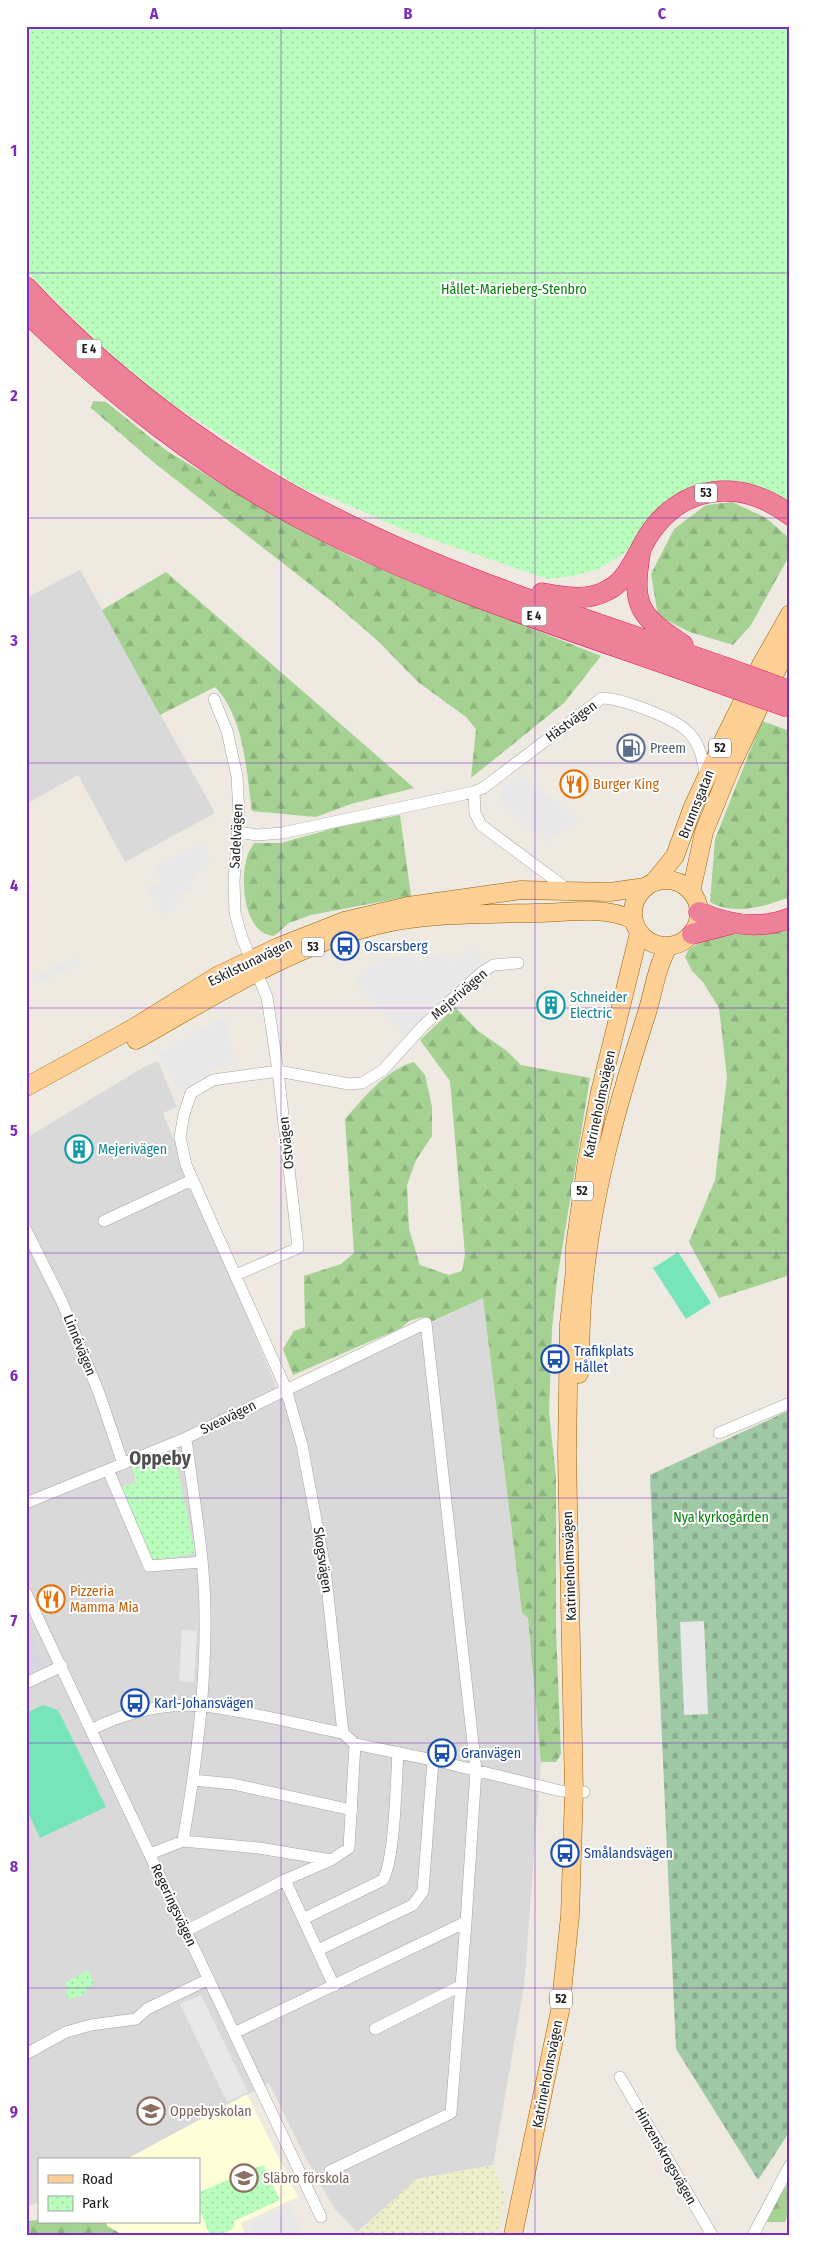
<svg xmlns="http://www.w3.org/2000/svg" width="816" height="2261" font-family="'Fira Sans Condensed',sans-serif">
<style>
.residential{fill:#dad9d9}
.education{fill:#fffed9}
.farmland{fill:url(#farmland-dots)}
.forest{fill:url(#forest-firs)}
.cemetery{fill:url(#cemetery-stones)}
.park{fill:url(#park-dots)}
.pitch{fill:#77e5b9}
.parking{fill:#e8e8e8}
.plaza{fill:#d5d5e4}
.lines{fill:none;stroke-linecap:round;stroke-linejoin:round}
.street-casing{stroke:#a3a3a3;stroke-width:12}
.primary-casing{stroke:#946100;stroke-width:19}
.highway-casing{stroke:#e51560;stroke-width:21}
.street{stroke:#fff;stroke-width:11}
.primary{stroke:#ffd095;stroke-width:18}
.highway{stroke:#ed8197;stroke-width:20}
.highway-bridge-casing{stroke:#e51560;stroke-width:21;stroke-linecap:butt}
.highway-bridge{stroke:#ed8197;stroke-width:20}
.grid{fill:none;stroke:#7b2cbf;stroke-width:1;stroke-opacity:0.55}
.labels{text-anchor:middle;stroke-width:4;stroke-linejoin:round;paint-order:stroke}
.shield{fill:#fff;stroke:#606060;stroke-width:1}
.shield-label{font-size:12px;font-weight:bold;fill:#1c1c1c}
.park-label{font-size:14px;fill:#02820b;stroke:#fff}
.street-label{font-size:14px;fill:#1c1c1c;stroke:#fff}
.service-label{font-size:14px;fill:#4e5e75;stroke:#fff;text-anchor:start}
.food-label{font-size:14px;fill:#c56008;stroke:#fff;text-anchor:start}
.transit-label{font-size:14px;fill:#164399;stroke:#fff;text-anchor:start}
.culture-label{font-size:14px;fill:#0d838f;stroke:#fff;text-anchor:start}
.education-label{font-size:14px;fill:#785e54;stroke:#fff;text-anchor:start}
.district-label{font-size:19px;font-weight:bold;fill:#4f4f4f;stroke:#fff}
.neatline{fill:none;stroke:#7b2cbf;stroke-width:2}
.grid-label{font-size:16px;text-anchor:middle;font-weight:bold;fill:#7b2cbf}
</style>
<defs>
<pattern id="farmland-dots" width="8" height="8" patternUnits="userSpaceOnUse" patternTransform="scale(1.25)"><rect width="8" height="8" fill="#edefca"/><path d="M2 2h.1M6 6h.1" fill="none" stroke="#cbccad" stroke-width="1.8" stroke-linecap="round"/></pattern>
<pattern id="forest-firs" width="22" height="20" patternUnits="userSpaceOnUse" patternTransform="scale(1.25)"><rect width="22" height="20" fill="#a5d292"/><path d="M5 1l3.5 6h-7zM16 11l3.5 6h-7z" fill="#8db47d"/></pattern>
<pattern id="cemetery-stones" width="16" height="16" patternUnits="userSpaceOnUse" patternTransform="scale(1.25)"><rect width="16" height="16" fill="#a0c9a6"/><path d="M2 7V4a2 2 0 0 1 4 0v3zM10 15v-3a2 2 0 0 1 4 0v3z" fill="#89ac8e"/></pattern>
<pattern id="park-dots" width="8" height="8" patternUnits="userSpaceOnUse" patternTransform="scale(1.25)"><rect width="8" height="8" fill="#b9febd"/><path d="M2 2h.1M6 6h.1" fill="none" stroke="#9ed9a2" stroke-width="1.8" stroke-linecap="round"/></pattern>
</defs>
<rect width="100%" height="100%" fill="#efeae1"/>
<path class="residential" d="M80,570L215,813L125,862L78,775L26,804V598Z
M158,1061L177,1107L163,1113L280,1396L483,1298L522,1613L528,1618L541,1762L524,1987L493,2165L417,2179L357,2232L334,2208L303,2153L269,2083L125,2160H39V2202L26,2207V1138L144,1067Z"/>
<path class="education" d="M247,2094L298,2197L241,2223L245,2235H123L107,2226L106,2222H199V2160H125Z"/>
<path class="farmland" d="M493,2165L505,2195L497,2235H355L417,2179Z"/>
<path class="forest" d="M93,401L106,402L167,451L273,515L354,558L601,656L564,703L471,778L476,729L466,717L418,682L378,641L334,603L157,465L91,408Z
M732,502L766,518L788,537V558L751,625L733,645L690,632L658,616L651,574L674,529L706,505Z
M166,572L414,788L351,804L316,817L252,811C246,771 245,718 215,687L160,715L102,610Z
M762,721L790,731V897C766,906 734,916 710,902L715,839Z
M400,815L411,896L311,915L289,923L274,936C243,934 240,879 247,857C248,852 252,847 254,843H281L338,827Z
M790,930V1275L719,1298L689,1242L715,1180L727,1077L719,1008L703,982L692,971L685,957L688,950L711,935L773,933Z
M455,1007L478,1031L507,1051L521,1065L590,1078L557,1280L552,1329L549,1412L556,1477V1630L561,1754L556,1762H541L528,1618L522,1613L483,1298L429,1323L423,1317L409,1321L401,1328L293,1375L283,1349L294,1331L305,1327L304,1276L341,1264L354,1253L345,1119C364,1098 385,1070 414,1062L425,1075L432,1107V1136L416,1160L407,1185L409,1229L420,1265L449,1275L462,1271L465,1255L450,1081L420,1040Z
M790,2181V2206L785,2222H767L777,2199Z
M39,2220V2222H106L107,2226L123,2235H26V2221Z"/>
<path class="cemetery" d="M790,1410V2131L758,2180L676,2049L650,1475Z"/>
<path class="park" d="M26,26H790V505L761,487L737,482L643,531L625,553L598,569L573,576L548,579L404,530L335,499L301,488L163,398L98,344L26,271Z
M174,1452L195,1553L151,1561L122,1487L136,1483L132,1465Z
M88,1970L94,1983L81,1996L68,1999L65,1983Z
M263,2165L280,2200L234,2221L233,2229L220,2235H210L199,2208V2192Z"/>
<path class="pitch" d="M678,1252L711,1303L686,1319L653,1268Z
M43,1705L58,1710L106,1807L40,1838L26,1808V1713Z"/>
<path class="parking" d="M517,772L580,822L545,841L496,800Z
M201,843L210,859L204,862L207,867L193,874L195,878L189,881L193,888L179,896L181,899L174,903L177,907L162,915L147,888L161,880L154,868Z
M474,947L486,961L405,1037L354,980L375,962L413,953L422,962L435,953L438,957L444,952L454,962Z
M77,956L81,963L35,985L31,978Z
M222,1018H226L234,1059L178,1091L158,1054Z
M704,1621L708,1714L684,1715L680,1622Z
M182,1630L197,1631L194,1682L179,1681Z
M201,1995L248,2092L227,2102L180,2004Z
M290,2204L304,2235H254L249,2224Z"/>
<path class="plaza" d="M26,1627L44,1664L26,1673Z"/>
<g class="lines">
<g class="street-casing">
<path id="street" d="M214,699L227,731L237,776L239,815L234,881L235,913L242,938L267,997L278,1071L298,1248L236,1275
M474,792L475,813L481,825L567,889
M239,832L257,835L282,833L474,792L483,788L602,698C622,699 677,718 690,734C701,746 703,762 706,777
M104,1221L192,1180
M26,1230L62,1302L99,1393L123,1464
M719,1433L790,1403
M108,1470L149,1566L202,1562
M26,1503L186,1438L426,1323L476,1770L466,1922L234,2033
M26,1593L321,2217
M26,1683L62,1666
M91,1730C123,1713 166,1702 203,1706C249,1711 297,1724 343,1733L355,1744L433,1760L561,1791L584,1792
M343,1733L325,1568L302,1445L286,1389L186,1165L180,1137L184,1114L191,1093L213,1080L278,1071L349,1084L362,1083L383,1070L423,1026L481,973L493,965L518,963
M193,1780L233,1784L352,1810
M183,1841L259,1848L331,1860
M150,1854L183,1841C196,1767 206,1691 205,1615C205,1556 193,1497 186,1438
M285,1880L334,1986
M303,1919L383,1880C395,1858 396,1782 398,1752
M186,1931L285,1880L331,1860L349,1848L355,1744
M318,1950L413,1905L423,1891L433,1760
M375,2029L462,1985
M26,2054L66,2032L91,2025L136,2019L147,2009L209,1979
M620,2077L712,2235
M330,2171L451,2113L466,1922
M753,2235L790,2165"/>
</g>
<g class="primary-casing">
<path id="primary" d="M633 913a33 33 0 1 1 66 0a33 33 0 1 1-66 0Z
M653,883L675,856L692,809L726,735L761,665L790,614
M691,892L704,832L731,766L790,642
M136,1040C213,997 291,946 378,925C426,913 486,914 536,913C567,913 605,905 633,920
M26,1087L135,1027L217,976L278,947L344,921L408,906L521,890L610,892L645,887
M579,1374C581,1347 580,1319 583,1291C591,1199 616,1109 644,1022C653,997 655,970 668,947
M513,2235L560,2011L570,1916L574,1792L567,1455L569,1324L575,1271V1246L587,1160L600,1092L639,933"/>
</g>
<g class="highway-casing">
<path id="highway" d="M26,287C122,390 240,475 368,534C482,588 611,627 730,669
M26,312C111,394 203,468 309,523C439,591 587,635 725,685
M640,554C631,609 641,616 683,645
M542,593C564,597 587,602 608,590C628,580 637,554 648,536C682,483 742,478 790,515
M699,912C728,925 759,930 790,918
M692,934L731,924"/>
</g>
<use href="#street" class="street"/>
<use href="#primary" class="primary"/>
<use href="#highway" class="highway"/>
<g class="highway-bridge-casing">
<path id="highway-bridge" d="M730,669L790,691
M725,685L788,707"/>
</g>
<use href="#highway-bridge" class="highway-bridge"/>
</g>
<path class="grid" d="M281,26V2235M535,26V2235M26,273H790M26,518H790M26,763H790M26,1008H790M26,1253H790M26,1498H790M26,1743H790M26,1988H790"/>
<defs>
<g id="fuel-ring" transform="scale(1.4375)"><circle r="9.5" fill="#fff" stroke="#5c6f8a" stroke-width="1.5"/><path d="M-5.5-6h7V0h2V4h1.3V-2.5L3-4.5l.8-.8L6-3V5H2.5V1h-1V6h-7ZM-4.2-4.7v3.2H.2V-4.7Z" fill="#5c6f8a"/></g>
<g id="restaurant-ring" transform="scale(1.4375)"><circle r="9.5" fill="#fff" stroke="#e8710a" stroke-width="1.5"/><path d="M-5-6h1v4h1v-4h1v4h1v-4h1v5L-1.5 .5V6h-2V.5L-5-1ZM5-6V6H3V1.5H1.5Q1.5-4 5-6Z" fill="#e8710a"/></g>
<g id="bus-ring" transform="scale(1.4375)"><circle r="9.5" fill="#fff" stroke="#1a4fb4" stroke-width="1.5"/><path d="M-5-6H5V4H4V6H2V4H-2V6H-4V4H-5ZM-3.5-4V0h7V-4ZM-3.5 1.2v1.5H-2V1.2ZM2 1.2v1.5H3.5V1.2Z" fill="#1a4fb4"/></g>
<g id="building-ring" transform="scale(1.4375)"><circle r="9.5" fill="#fff" stroke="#0f9aa8" stroke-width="1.5"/><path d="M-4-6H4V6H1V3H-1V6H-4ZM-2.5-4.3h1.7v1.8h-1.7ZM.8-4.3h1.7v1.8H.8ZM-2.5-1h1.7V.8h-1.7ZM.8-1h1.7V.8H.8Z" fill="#0f9aa8"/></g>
<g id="school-ring" transform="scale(1.4375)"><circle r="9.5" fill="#fff" stroke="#8d6e63" stroke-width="1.5"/><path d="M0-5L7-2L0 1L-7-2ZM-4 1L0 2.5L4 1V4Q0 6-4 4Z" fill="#8d6e63"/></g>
</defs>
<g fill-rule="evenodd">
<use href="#fuel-ring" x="631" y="748"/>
<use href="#restaurant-ring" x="574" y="784"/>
<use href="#bus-ring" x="345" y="946"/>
<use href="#building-ring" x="551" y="1005"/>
<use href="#building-ring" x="79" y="1149"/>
<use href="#bus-ring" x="555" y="1359"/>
<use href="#restaurant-ring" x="51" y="1599"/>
<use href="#bus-ring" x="135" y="1703"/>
<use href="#bus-ring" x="442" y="1753"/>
<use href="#bus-ring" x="565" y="1853"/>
<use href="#school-ring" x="151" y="2111"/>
<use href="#school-ring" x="244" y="2178"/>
</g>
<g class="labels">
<g class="shield">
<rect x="76.5" y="339.5" width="25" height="19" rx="4"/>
<rect x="695" y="483.5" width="22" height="19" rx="4"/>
<rect x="521.5" y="606.5" width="25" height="19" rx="4"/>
<rect x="709" y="738.5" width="22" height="19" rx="4"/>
<rect x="302" y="937.5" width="22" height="19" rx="4"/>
<rect x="571" y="1181.5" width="22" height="19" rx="4"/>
<rect x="550" y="1989.5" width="22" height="19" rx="4"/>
</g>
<g class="shield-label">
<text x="89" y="353">E 4</text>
<text x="706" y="497">53</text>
<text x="534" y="620">E 4</text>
<text x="720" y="752">52</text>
<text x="313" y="951">53</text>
<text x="582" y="1195">52</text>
<text x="561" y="2003">52</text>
</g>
<g class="park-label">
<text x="514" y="294">Hållet-Marieberg-Stenbro</text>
<text x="721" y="1522">Nya kyrkogården</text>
</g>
<g class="street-label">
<text transform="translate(571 721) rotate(-36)" y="5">Hästvägen</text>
<text transform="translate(696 804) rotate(-68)" y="5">Brunnsgatan</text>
<text transform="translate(236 836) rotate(-87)" y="5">Sadelvägen</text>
<text transform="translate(250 962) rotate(-26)" y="5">Eskilstunavägen</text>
<text transform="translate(459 994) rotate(-41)" y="5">Mejerivägen</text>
<text transform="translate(599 1104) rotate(-78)" y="5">Katrineholmsvägen</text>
<text transform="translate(286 1143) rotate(-96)" y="5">Ostvägen</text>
<text transform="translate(80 1345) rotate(68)" y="5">Linnévägen</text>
<text transform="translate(228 1417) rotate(-26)" y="5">Sveavägen</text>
<text transform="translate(323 1560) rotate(82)" y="5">Skogsvägen</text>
<text transform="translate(569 1566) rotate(-92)" y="5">Katrineholmsvägen</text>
<text transform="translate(174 1905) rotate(65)" y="5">Regeringsvägen</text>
<text transform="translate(547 2074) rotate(-79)" y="5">Katrineholmsvägen</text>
<text transform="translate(666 2156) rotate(60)" y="5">Hinzenskrogsvägen</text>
</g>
<g class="service-label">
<text x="650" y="753">Preem</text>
</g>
<g class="food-label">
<text x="593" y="789">Burger King</text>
<text x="70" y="1596">Pizzeria<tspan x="70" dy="16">Mamma Mia</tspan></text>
</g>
<g class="transit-label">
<text x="364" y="951">Oscarsberg</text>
<text x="574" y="1356">Trafikplats<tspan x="574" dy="16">Hållet</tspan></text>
<text x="154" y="1708">Karl-Johansvägen</text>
<text x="461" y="1758">Granvägen</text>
<text x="584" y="1858">Smålandsvägen</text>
</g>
<g class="culture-label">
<text x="570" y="1002">Schneider<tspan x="570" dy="16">Electric</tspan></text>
<text x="98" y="1154">Mejerivägen</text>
</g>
<g class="education-label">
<text x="170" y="2116">Oppebyskolan</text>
<text x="263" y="2183">Släbro förskola</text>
</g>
<g class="district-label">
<text x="160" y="1465">Oppeby</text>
</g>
</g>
<rect width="816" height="2261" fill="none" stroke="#ffffff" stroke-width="55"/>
<rect x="38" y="2158" width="162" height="65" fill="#ffffff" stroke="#a4a4a4"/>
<rect x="48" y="2175" width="25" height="8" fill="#ffd095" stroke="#a4a4a4"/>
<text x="82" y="2184" font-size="15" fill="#1c1c1c">Road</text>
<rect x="48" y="2196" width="25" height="15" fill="url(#park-dots)" stroke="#a4a4a4"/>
<text x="82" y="2208" font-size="15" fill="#1c1c1c">Park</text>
<rect x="28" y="28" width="760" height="2206" class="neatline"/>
<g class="grid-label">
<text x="154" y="19">A</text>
<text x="408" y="19">B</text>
<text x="662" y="19">C</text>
<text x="14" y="156">1</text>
<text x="14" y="401">2</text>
<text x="14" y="646">3</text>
<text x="14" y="891">4</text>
<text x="14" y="1136">5</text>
<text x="14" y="1381">6</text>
<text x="14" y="1626">7</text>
<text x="14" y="1872">8</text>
<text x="14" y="2117">9</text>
</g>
</svg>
